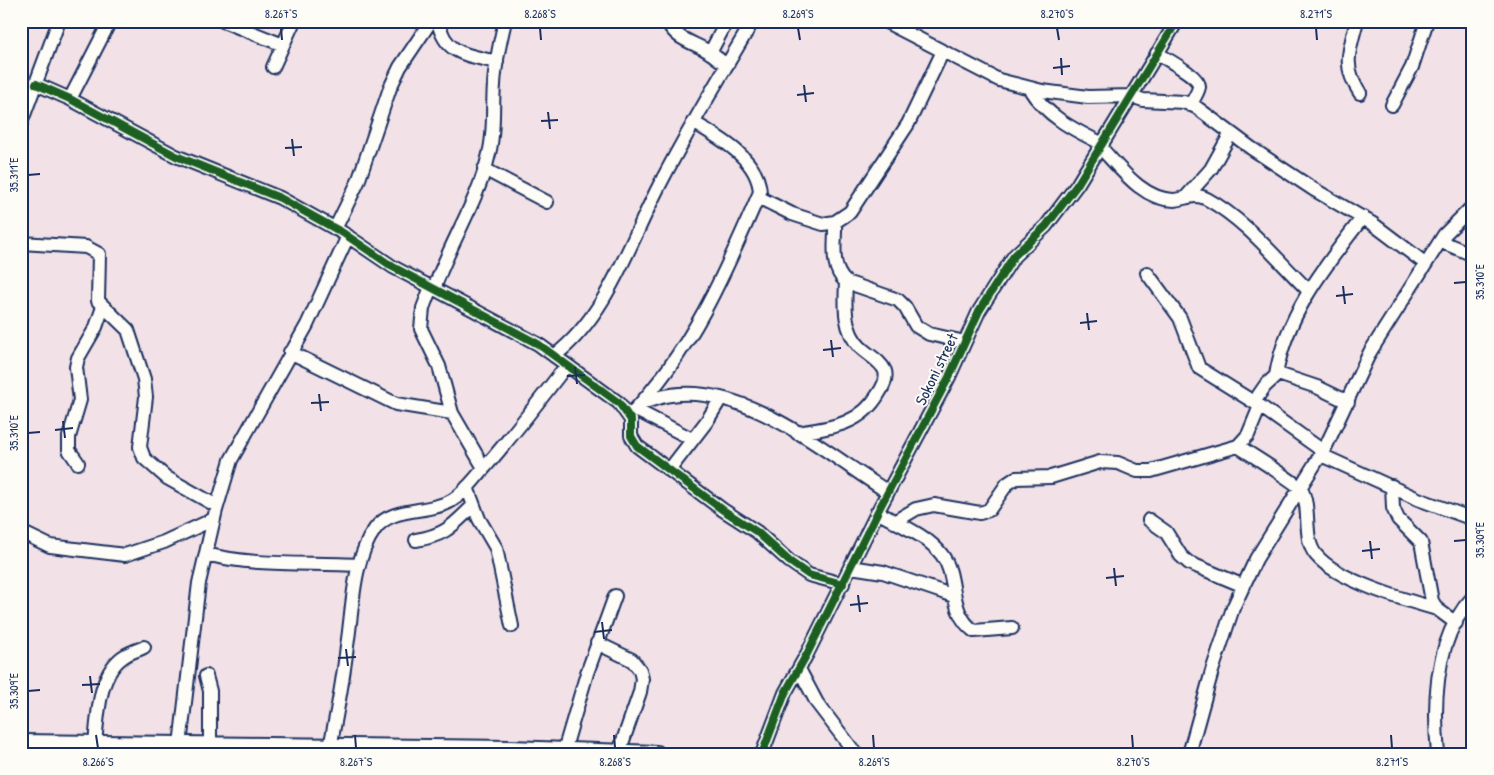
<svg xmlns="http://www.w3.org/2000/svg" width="1494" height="775" font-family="'Patrick Hand',sans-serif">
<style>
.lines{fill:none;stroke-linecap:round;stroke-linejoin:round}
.minor-casing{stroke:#1b2f5e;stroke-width:16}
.tertiary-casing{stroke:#1b2f5e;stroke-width:20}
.minor{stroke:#fdfcf7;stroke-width:12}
.tertiary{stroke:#fdfcf7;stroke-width:16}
.cycleway-casing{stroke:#fdfcf7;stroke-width:11}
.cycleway{stroke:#1b5e20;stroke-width:8}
.ticks{fill:none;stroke:#1b2f5e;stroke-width:2}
.labels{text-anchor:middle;stroke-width:4;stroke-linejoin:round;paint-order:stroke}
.street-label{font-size:16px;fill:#1b2f5e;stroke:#fdfcf7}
.neatline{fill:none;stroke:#1b2f5e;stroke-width:2}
.ticks-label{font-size:12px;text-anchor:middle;fill:#1b2f5e}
</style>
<rect width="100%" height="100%" fill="#f2e2e8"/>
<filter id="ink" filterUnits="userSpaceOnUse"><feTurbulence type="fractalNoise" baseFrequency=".02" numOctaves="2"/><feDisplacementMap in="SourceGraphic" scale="10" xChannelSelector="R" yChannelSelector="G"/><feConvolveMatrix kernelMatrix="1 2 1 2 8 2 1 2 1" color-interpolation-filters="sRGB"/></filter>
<g filter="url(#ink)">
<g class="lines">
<g class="minor-casing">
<path id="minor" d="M223,21L283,45
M438,21C445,55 467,55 497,62
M667,21C675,38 689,41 704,49C712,53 719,60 727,65
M884,21L999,80L1042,91L1088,97L1131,96L1143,100L1184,102L1196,107L1251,148L1313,189L1373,224L1426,264
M1357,21C1349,51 1342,66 1360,93
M710,53L727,21
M1157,53C1166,59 1201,77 1199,87C1198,93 1193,100 1190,105
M273,67L294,21
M36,84L70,99L176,156L280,198L343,233L393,267L538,344L619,403L631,420V436L637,446L723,510L757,532L789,561L809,575L843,584
M1029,88C1046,116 1074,130 1103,144
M70,99L110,21
M1392,105L1412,67L1427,21
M21,123L59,21
M1101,148C1120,168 1143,200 1174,200C1186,199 1194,192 1207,199C1247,221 1276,259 1309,291
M484,169L547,202
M758,197L792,214L823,224L835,222L850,212L908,124L943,51
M1186,197L1211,169L1231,133
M835,222C836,242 829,267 846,282L898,300L905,307L916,326L929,334L965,342
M335,229L358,182L390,88L400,67L431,21
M1440,241L1473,255
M21,243L86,247L99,254L98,301L128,330L144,379L146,397L140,447L144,458L167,478L217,506
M1147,273L1180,318L1199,368L1260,406L1323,451
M431,287L423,308L421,329L439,366L452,413L484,468
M434,289C450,242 478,202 489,154C495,131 492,109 494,85C495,64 500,42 505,21
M290,352L396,404L452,413
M554,356C607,316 629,244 659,186C688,130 720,76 753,21
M1276,375C1286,314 1326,265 1363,217
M1254,402L1265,386L1278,374L1317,387L1348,402
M642,403C652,400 662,396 671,395C748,384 827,454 888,492
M636,410L692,439
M629,416C691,352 725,273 760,192C758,158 719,138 693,122
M797,433C830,428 861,425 879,393C883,387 887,378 885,371C881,361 868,355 860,347C843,330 845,304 846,282
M1238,446C1248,453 1296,482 1301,489C1312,509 1302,538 1316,555C1338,581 1405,600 1437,609
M1321,455L1418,499L1473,519
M78,463L69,450V437L80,400L76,367L78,358L96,327L103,307
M670,469L707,421L721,398
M1392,486L1393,508L1398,519L1421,542L1432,601L1437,609L1456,623
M467,487L479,519L496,548L512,626
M877,512C898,524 927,535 942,555C959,578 947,611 974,631L1012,628
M1149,520L1166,532L1181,556L1189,563L1244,586
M894,522L916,509L934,505L980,513L989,510L1007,484L1016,478L1051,477L1100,462L1118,463L1137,471H1151L1238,446L1248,435L1260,406
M21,532L50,546L125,555L164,542L214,519
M416,540C446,535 451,527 473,506
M206,554C256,567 308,562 359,565
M851,567L883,572L954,596
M597,643L632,660L640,670L642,679L640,692L619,752
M799,669L817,703L856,754
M206,676L210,691V745
M95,744C98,716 98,671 126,655C131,652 138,650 144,647
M180,745L199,583L216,510L231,460L307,325L348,236
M330,747C337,713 343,680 347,646C353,609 352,561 375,529C391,506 428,514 451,501C465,493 475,478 486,466C514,434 540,400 566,366
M564,751L587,673L615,596
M762,754L785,693L807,654L879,509L949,377L979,311L1014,256L1046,226L1077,185L1177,21
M1189,754L1212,671L1233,608L1256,559L1326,446L1370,352L1444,235L1473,206
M1438,754C1433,703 1435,637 1473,597"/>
</g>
<g class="tertiary-casing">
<path id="tertiary" d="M21,743L510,749L657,754"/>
</g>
<use href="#minor" class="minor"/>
<use href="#tertiary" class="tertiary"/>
<g class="cycleway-casing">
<path id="cycleway" d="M36,84L70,99L176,156L280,198L343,233L393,267L538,344L619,403L631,420V436L637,446L723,510L757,532L789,561L809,575L843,584
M762,754L785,693L807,654L879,509L949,377L979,311L1014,256L1046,226L1077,185L1177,21"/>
</g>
<use href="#cycleway" class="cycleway"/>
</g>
</g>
<path class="ticks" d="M281,28L282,40M540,28L541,40M798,28L800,40M1057,28L1059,40M1316,28L1317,40M1061,58L1062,75M1053,68L1070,66M804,85L806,102M797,95L814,93M548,112L550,129M541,121L558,120M292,139L294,156M285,148L302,147M28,175L40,174M1454,283L1466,282M1343,286L1345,304M1336,296L1353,294M1087,313L1089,330M1080,323L1097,321M831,340L833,357M823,350L841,348M575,367L577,384M567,376L585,375M319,394L321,411M311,403L329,402M63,421L65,438M55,430L73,428M28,433L40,432M1370,541L1372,559M1454,541L1466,540M1362,551L1380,549M1114,568L1116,586M1106,578L1124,576M858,595L860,612M850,605L868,603M602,622L604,639M594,632L612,630M346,649L348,666M338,658L356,657M90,676L92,693M82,685L100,684M28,691L40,690M96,735L98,748M355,735L356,748M614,735L615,748M873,735L874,748M1132,735L1133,748M1391,735L1392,748"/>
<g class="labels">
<g class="street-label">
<text transform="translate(936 369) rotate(-64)" y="6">Sokoni street</text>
</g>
</g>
<rect width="1494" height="775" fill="none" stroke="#fdfcf7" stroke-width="55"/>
<rect x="28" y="28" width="1438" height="720" class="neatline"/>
<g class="ticks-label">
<text x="281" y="18">8.267°S</text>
<text x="540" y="18">8.268°S</text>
<text x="798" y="18">8.269°S</text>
<text x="1057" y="18">8.270°S</text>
<text x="1316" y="18">8.271°S</text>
<text transform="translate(14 175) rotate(-90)" y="4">35.311°E</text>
<text transform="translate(1480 282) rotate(-90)" y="4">35.310°E</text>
<text transform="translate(14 433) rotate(-90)" y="4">35.310°E</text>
<text transform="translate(1480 540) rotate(-90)" y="4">35.309°E</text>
<text transform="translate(14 691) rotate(-90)" y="4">35.309°E</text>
<text x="98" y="766">8.266°S</text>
<text x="356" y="766">8.267°S</text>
<text x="615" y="766">8.268°S</text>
<text x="874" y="766">8.269°S</text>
<text x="1133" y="766">8.270°S</text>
<text x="1392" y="766">8.271°S</text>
</g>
</svg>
